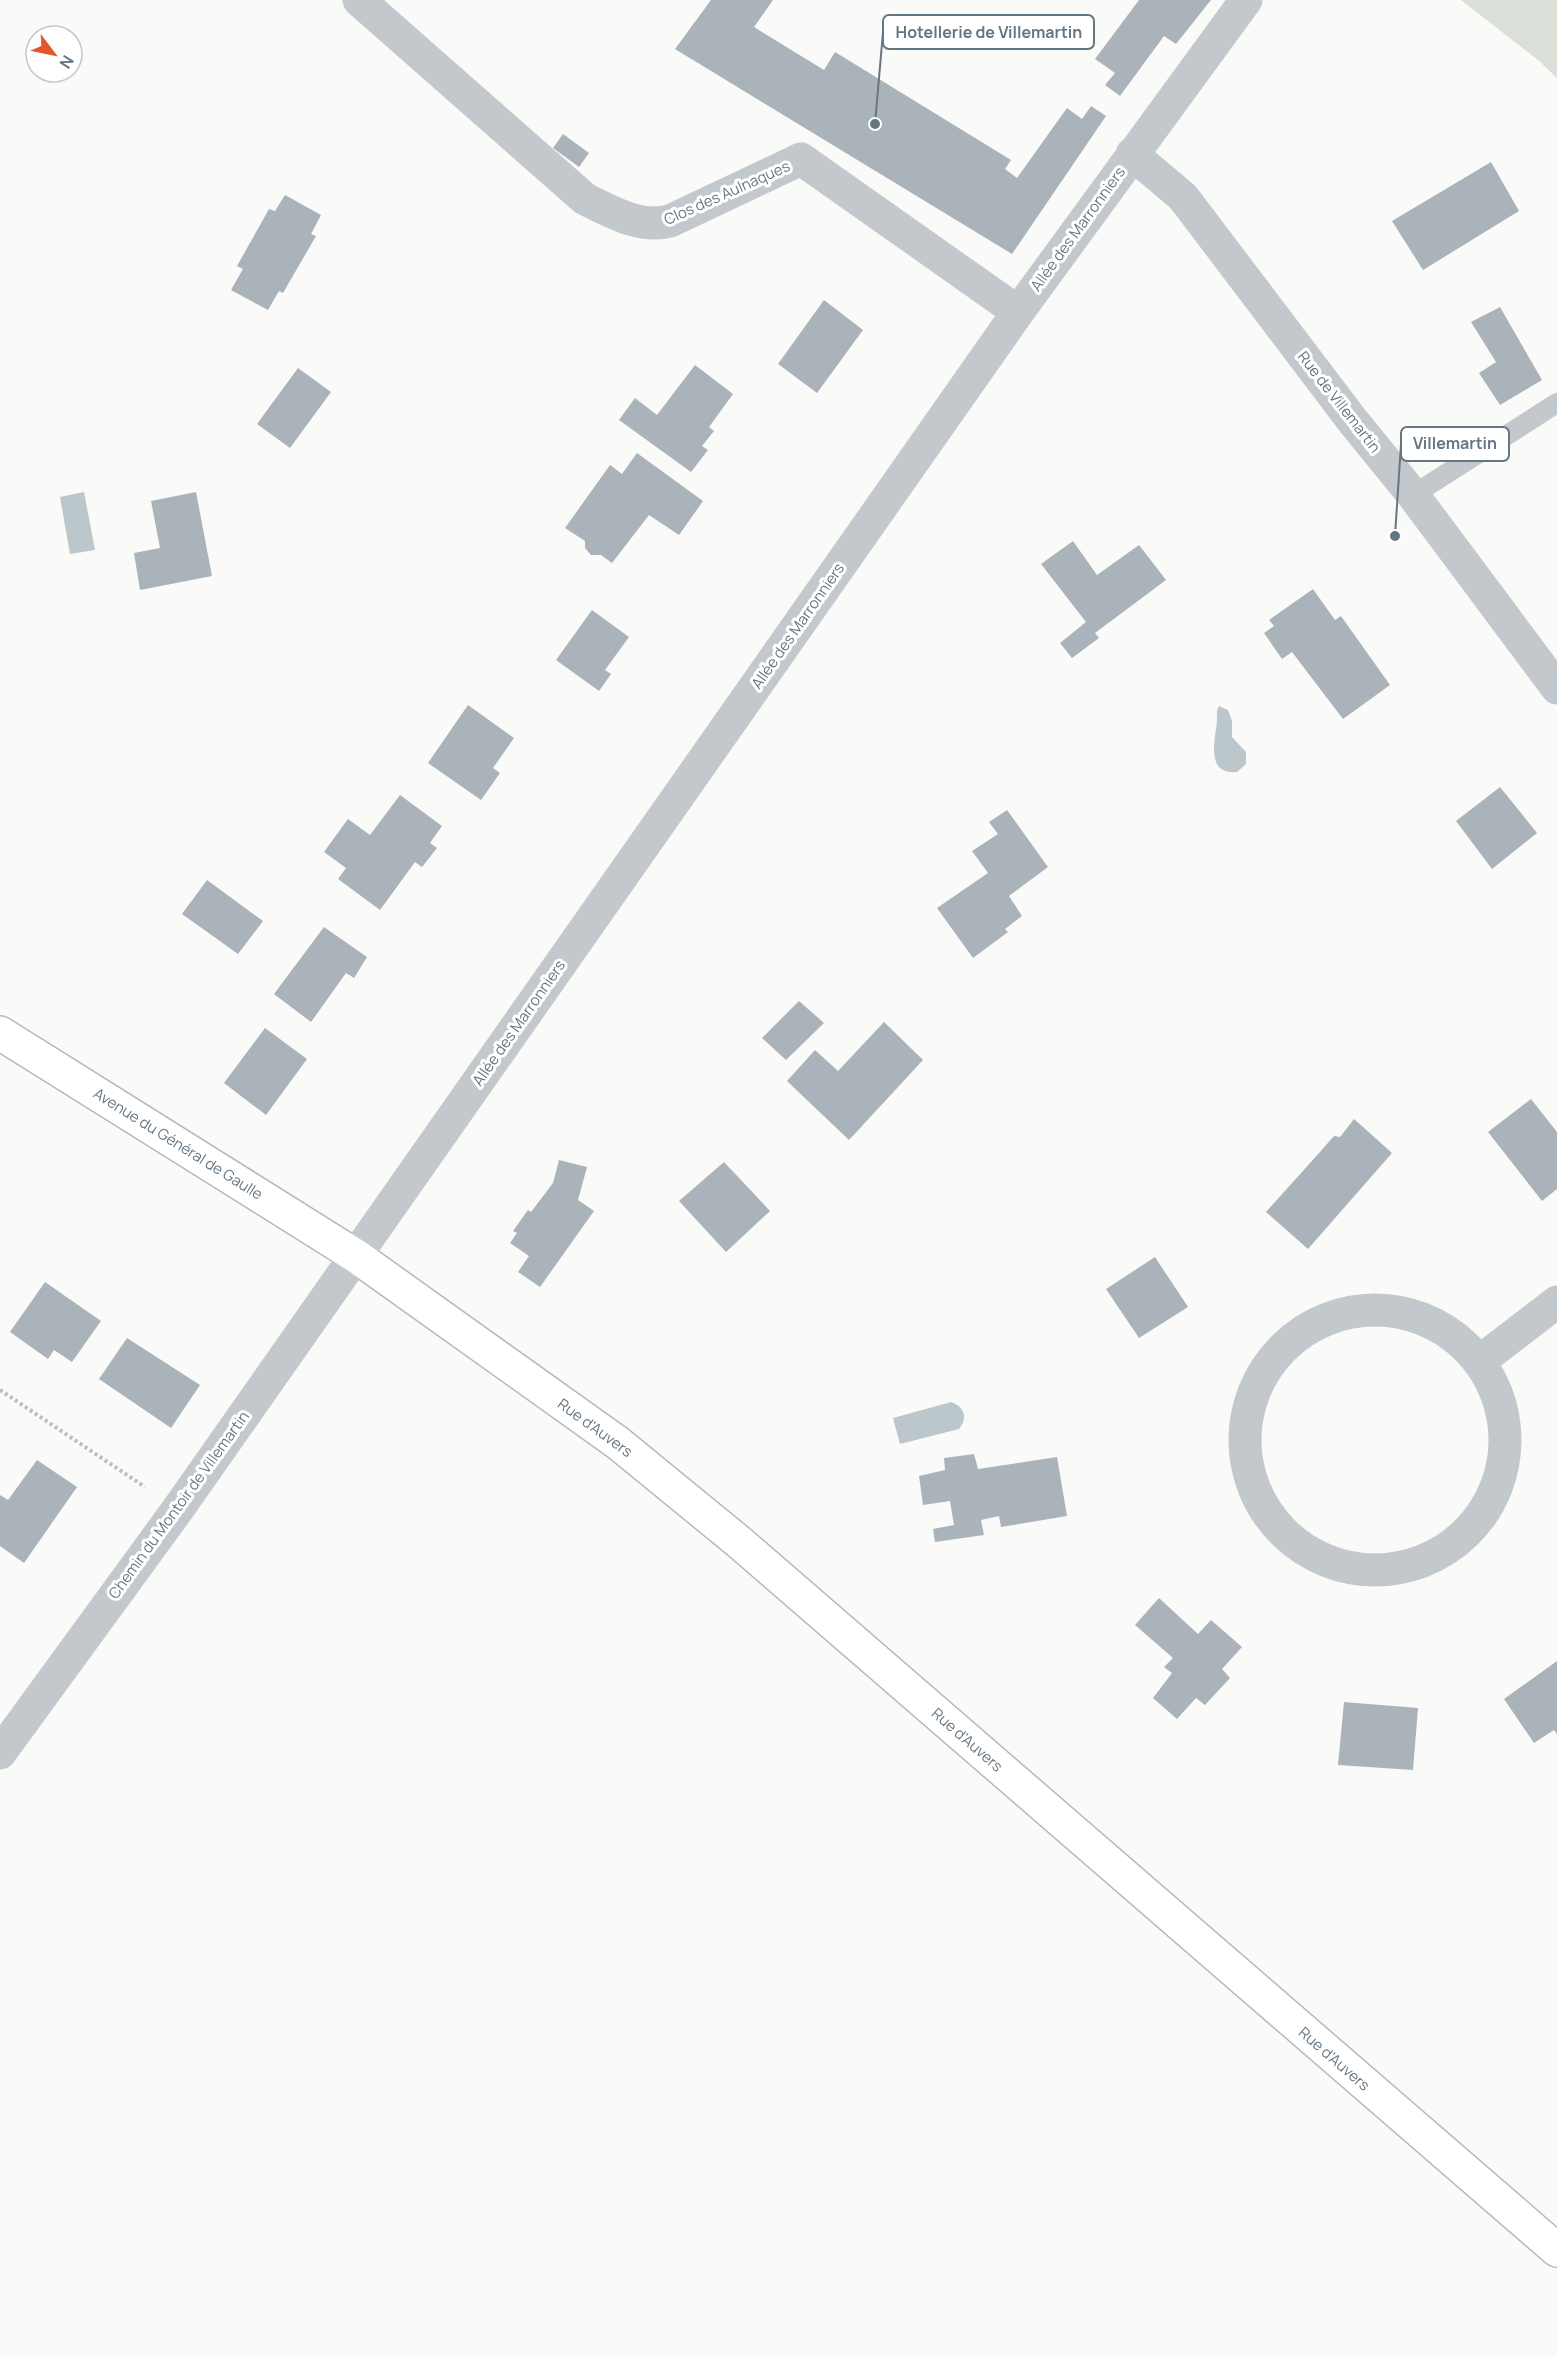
<svg xmlns="http://www.w3.org/2000/svg" width="1557" height="2357" font-family="Manrope,sans-serif">
<style>
.green{fill:#dadfd7}
.water{fill:#bbc7cb}
.building{fill:#aab3b9}
.lines{fill:none;stroke-linecap:round;stroke-linejoin:round}
.secondary-casing{stroke:#b3babf;stroke-width:36}
.path{stroke:#bbbfc2;stroke-width:4;stroke-dasharray:3 3;stroke-linecap:butt}
.lane{stroke:#c3c8cc;stroke-width:20}
.street{stroke:#c3c8cc;stroke-width:33}
.secondary{stroke:#fff;stroke-width:33}
.labels{text-anchor:middle;stroke-width:6;stroke-linejoin:round;paint-order:stroke}
.street-label{font-size:15px;fill:#657683;stroke:#fff}
.leader{fill:none;stroke:#657683;stroke-width:2}
.callout-dot{fill:#657683;stroke:#fff;stroke-width:2}
.callout{fill:#fff;stroke:#657683;stroke-width:2}
.callout-label{font-size:16px;text-anchor:middle;font-weight:bold;fill:#657683}
</style>
<rect width="100%" height="100%" fill="#fafaf8"/>
<path class="green" d="M1461,0H1557V78L1538,60Z"/>
<path class="water" d="M84,492L95,550L70,554L60,497Z
M1219,706L1228,710L1232,721V737L1246,752V764L1237,772C1204,775 1216,738 1217,720C1217,714 1216,711 1219,706Z
M951,1402C965,1407 968,1418 959,1429L900,1444L893,1418Z"/>
<path class="building" d="M711,0H773L754,27L824,70L835,52L1011,160L1005,169L1017,178L1067,108L1082,119L1091,106L1106,116L1012,254L675,49Z
M1139,0H1211L1176,44L1164,36L1120,96L1105,85L1115,73L1095,59Z
M563,134L589,153L579,167L553,148Z
M1491,162L1519,211L1423,270L1392,221Z
M285,195L321,215L311,234L316,236L283,293L279,291L268,310L231,290L243,269L237,266L269,209L275,211Z
M824,300L863,330L817,393L778,364Z
M1500,307L1542,380L1500,405L1479,373L1496,362L1471,322Z
M695,365L733,394L709,427L714,431L702,446L708,450L691,472L619,420L635,398L657,415Z
M298,368L331,392L290,448L257,424Z
M637,453L703,501L679,535L649,515L612,563L601,555H591L585,548V541L565,528L610,465L622,474Z
M196,492L212,576L140,590L134,553L160,548L151,501Z
M1073,541L1097,575L1139,545L1166,580L1095,633L1099,638L1072,658L1060,643L1086,622L1041,564Z
M1313,589L1335,620L1341,616L1390,685L1343,719L1292,652L1282,659L1264,633L1274,626L1269,620Z
M592,610L629,637L605,670L611,674L599,691L556,660Z
M468,705L514,738L493,768L500,773L481,800L428,763Z
M1500,787L1537,833L1492,869L1456,821Z
M400,795L442,826L430,843L437,848L422,867L415,862L380,910L338,879L346,868L324,852L348,819L370,835Z
M1007,810L1048,867L1009,896L1022,916L1005,929L1008,932L973,958L937,908L988,873L972,851L998,834L989,822Z
M207,880L263,921L238,954L182,914Z
M324,927L367,957L354,978L346,973L311,1022L274,994Z
M799,1001L824,1023L786,1060L762,1038Z
M884,1022L923,1060L849,1140L787,1081L815,1050L838,1071Z
M265,1028L307,1059L266,1115L224,1083Z
M1531,1099L1557,1132V1189L1542,1201L1488,1132Z
M1354,1119L1392,1153L1308,1249L1266,1212L1320,1152L1334,1136L1340,1137Z
M559,1160L587,1167L578,1200L594,1211L540,1287L518,1272L529,1256L510,1243L517,1233L513,1231L528,1210L531,1212L553,1183Z
M724,1162L770,1211L726,1252L679,1201Z
M1155,1257L1188,1307L1139,1338L1106,1289Z
M45,1282L101,1321L72,1362L54,1350L48,1359L10,1332Z
M127,1338L200,1385L171,1428L99,1379Z
M974,1454L978,1469L1057,1457L1067,1516L1001,1527L999,1516L981,1520L984,1535L935,1542L933,1529L954,1525L950,1501L923,1505L919,1476L945,1470L944,1458Z
M37,1460L77,1487L24,1563L0,1546V1495L8,1500Z
M1159,1598L1198,1634L1211,1620L1242,1647L1222,1669L1230,1678L1205,1705L1196,1698L1177,1719L1153,1698L1172,1673L1164,1667L1173,1658L1135,1625Z
M1557,1661V1734L1554,1730L1534,1743L1504,1699Z
M1344,1702L1418,1708L1413,1770L1338,1765Z"/>
<g class="lines">
<g class="secondary-casing">
<path id="secondary" d="M0,1033L356,1256L618,1443L739,1542L1557,2250"/>
</g>
<path class="path" d="M0,1390L145,1487"/>
<path class="lane" d="M1413,495L1557,403"/>
<path class="street" d="M359,0L585,199C612,212 640,229 670,221L801,159L1018,312
M1132,154L1183,197L1352,420L1413,495L1557,688
M1245 1440a130 130 0 1 1 260 0a130 130 0 1 1-260 0Z
M1480,1361L1557,1302
M0,1753L178,1509L1018,312L1246,0"/>
<use href="#secondary" class="secondary"/>
</g>
<g class="labels">
<g class="street-label">
<text transform="translate(727 193) rotate(-24)" y="5">Clos des Aulnaques</text>
<text transform="translate(1078 229) rotate(-54)" y="5">Allée des Marronniers</text>
<text transform="translate(1339 402) rotate(52)" y="5">Rue de Villemartin</text>
<text transform="translate(798 626) rotate(-55)" y="5">Allée des Marronniers</text>
<text transform="translate(519 1023) rotate(-55)" y="5">Allée des Marronniers</text>
<text transform="translate(178 1144) rotate(32)" y="5">Avenue du Général de Gaulle</text>
<text transform="translate(595 1428) rotate(36)" y="5">Rue d'Auvers</text>
<text transform="translate(179 1505) rotate(-54)" y="5">Chemin du Montoir de Villemartin</text>
<text transform="translate(967 1740) rotate(41)" y="5">Rue d'Auvers</text>
<text transform="translate(1334 2059) rotate(41)" y="5">Rue d'Auvers</text>
</g>
</g>
<path class="leader" d="M875 124L883 32M1395 536L1401 444"/>
<g class="callout-dot">
<circle cx="875" cy="124" r="6"/>
<circle cx="1395" cy="536" r="6"/>
</g>
<g class="callout">
<rect x="883" y="15" width="211" height="34" rx="6"/>
<rect x="1401" y="427" width="108" height="34" rx="6"/>
</g>
<g class="callout-label">
<text x="989" y="38">Hotellerie de Villemartin</text>
<text x="1455" y="449">Villemartin</text>
</g>
<g transform="translate(54 54) rotate(122)"><circle r="28" fill="#ffffff" stroke="#c1c8cd" stroke-width="1.5"/>
<path d="M0-4.5L10 22L0 15L-10 22Z" fill="#e4572e"/>
<text y="-9" font-size="16" font-weight="bold" text-anchor="middle" fill="#657683">N</text>
</g>
</svg>
